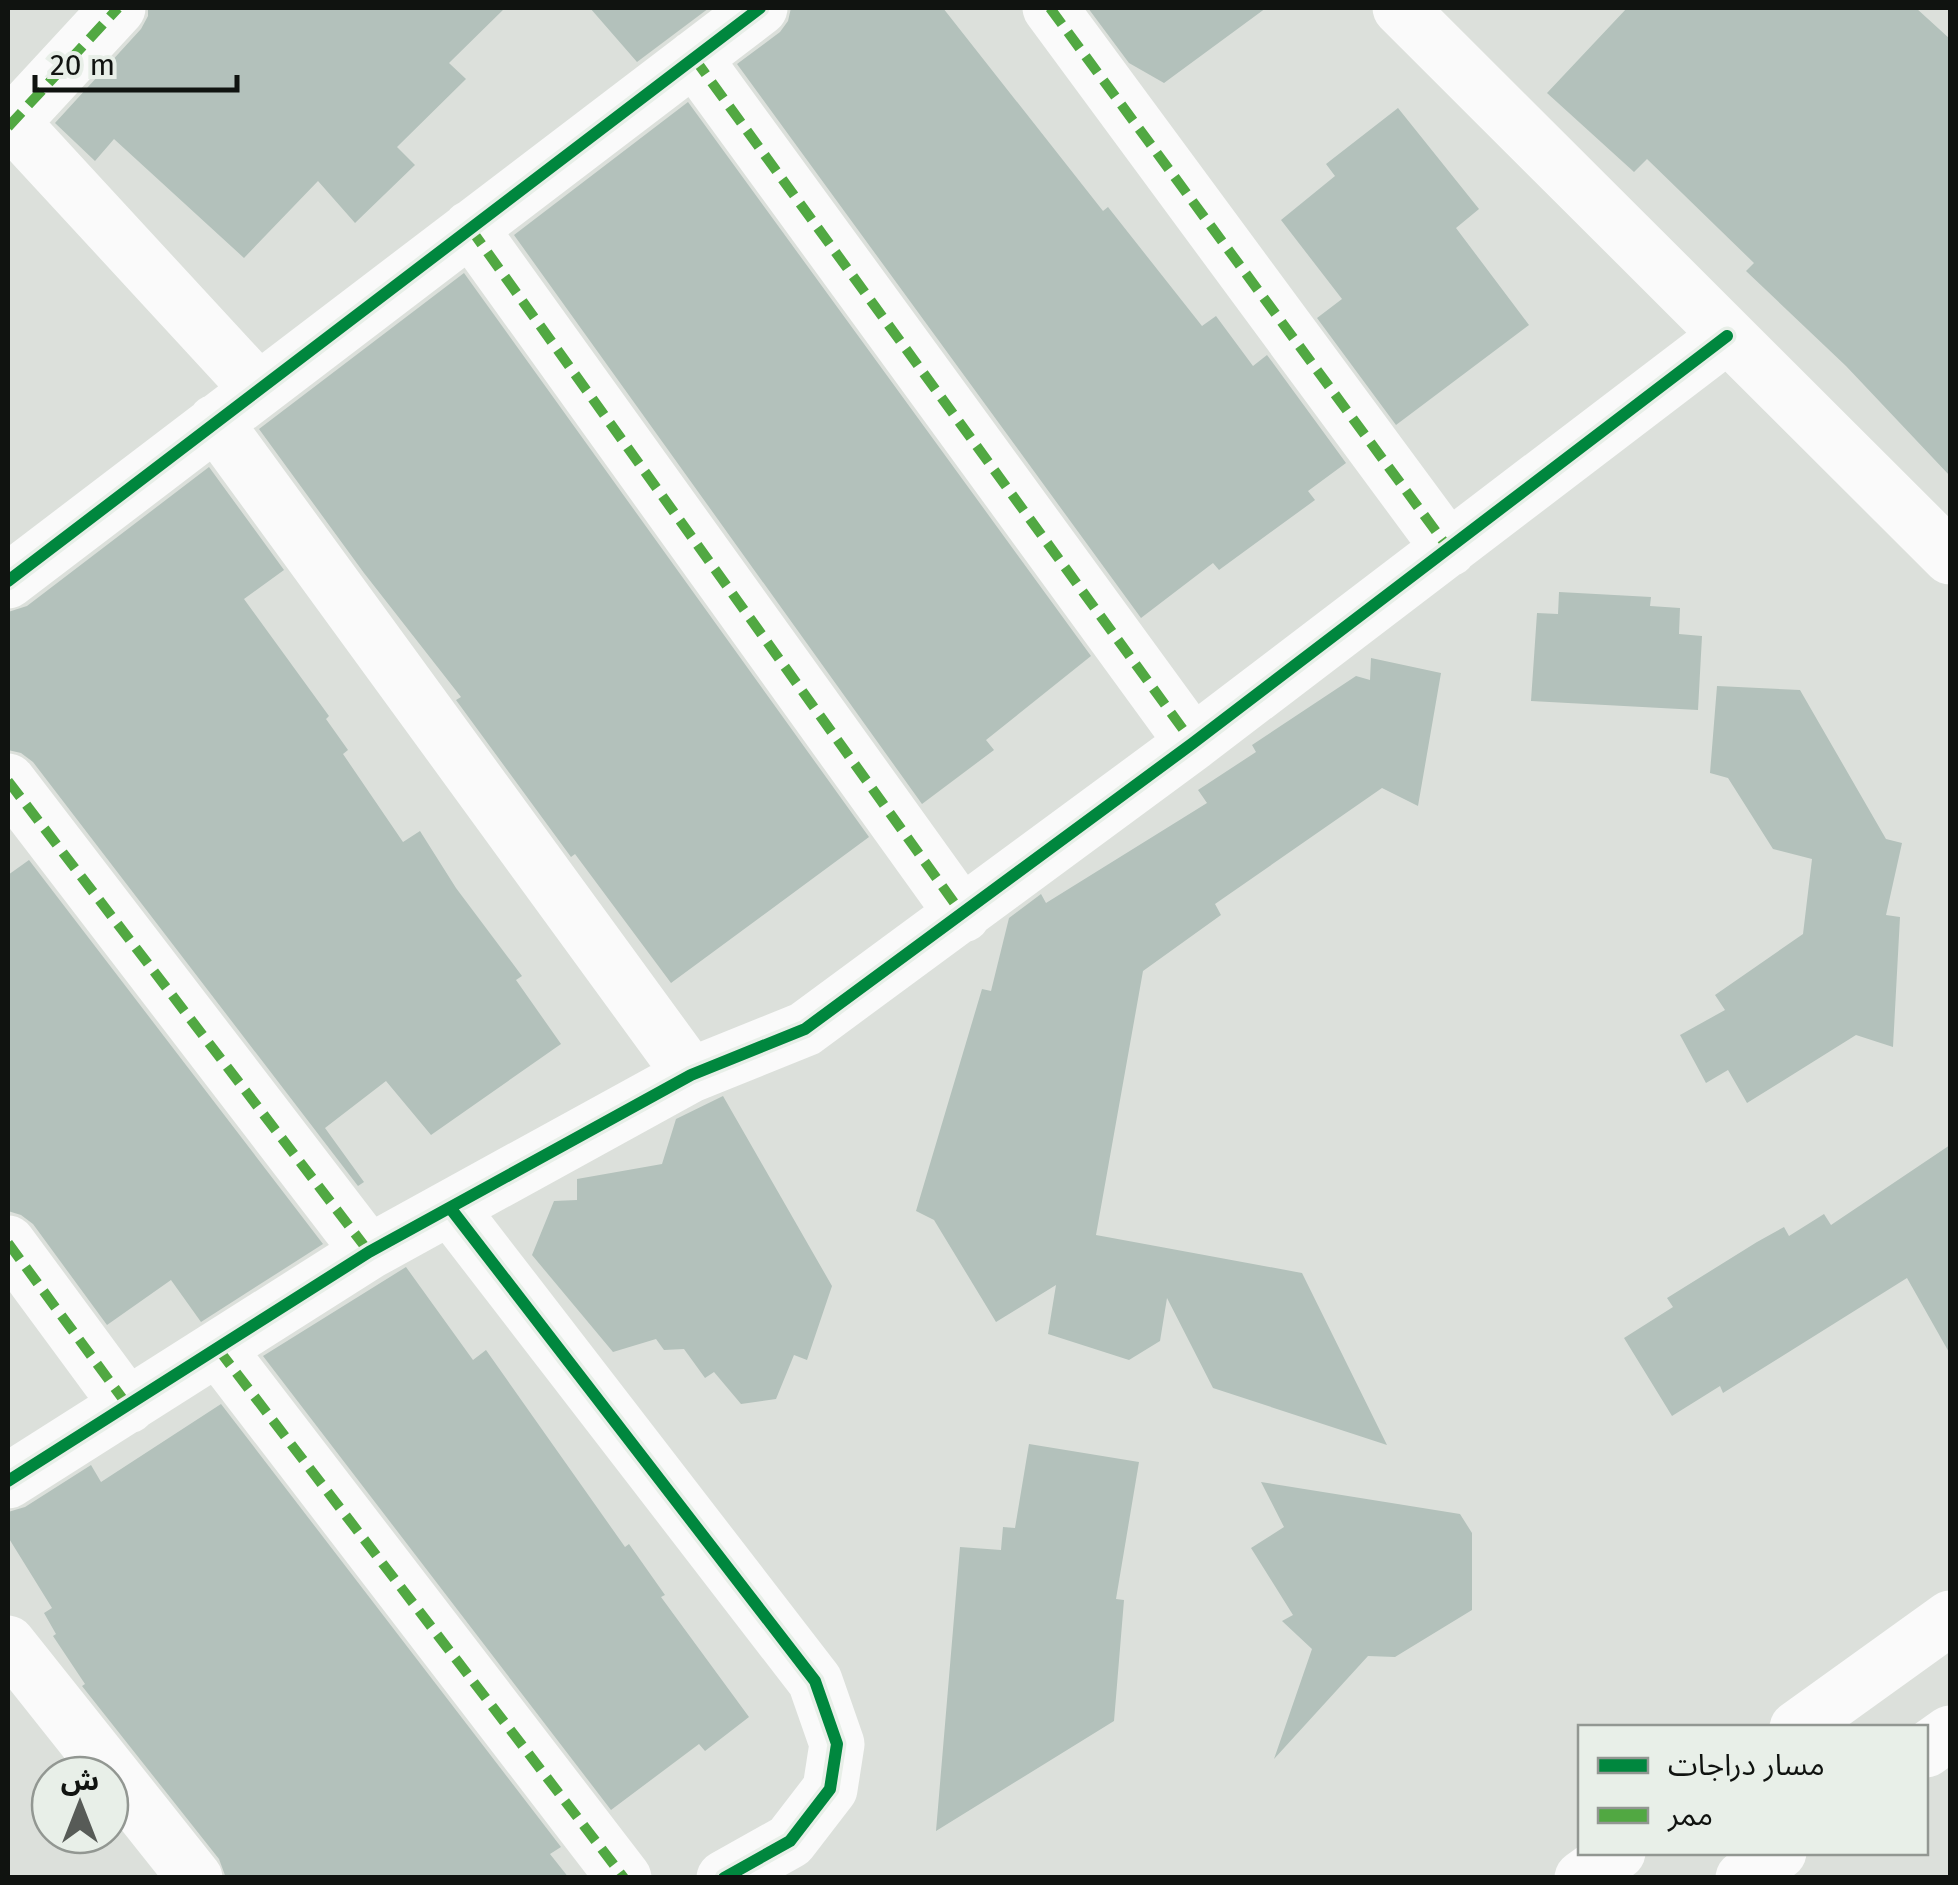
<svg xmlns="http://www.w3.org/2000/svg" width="1958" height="1885" font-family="'Fira Sans','Noto Sans Arabic',sans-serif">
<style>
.building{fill:#b3c1bb}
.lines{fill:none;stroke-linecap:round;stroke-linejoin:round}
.minor{stroke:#fafafa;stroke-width:55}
.major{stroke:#fafafa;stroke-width:55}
.quiet{stroke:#51a842;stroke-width:10;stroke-dasharray:20 10;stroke-linecap:butt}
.cycleway-casing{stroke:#e8efe8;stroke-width:19}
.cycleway{stroke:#00873e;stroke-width:12}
</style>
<rect width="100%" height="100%" fill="#dce0db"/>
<path class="building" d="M148,8H505L449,63L466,79L397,147L415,165L355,223L318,181L244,258L114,139L95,161L55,123L141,29L148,16Z
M590,8H709L637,62Z
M791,8H943L1103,211L1108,207L1202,326L1216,316L1253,366L1267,355L1346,463L1308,491L1315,500L1219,570L1213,563L1141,618L737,64L780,32L788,21Z
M1088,8H1266L1164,83L1129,63Z
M1627,8H1916L1950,39V476L1846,366L1746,271L1754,263L1647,159L1634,172L1547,93Z
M688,102L1091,656L986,740L994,750L922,804L514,235Z
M1398,108L1479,209L1456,228L1529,325L1396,425L1317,318L1342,299L1281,220L1335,176L1326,164Z
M464,273L869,837L671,983L575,854L571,857L456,700L461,697L364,573L259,429Z
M209,467L284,570L244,599L329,716L326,719L348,750L343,754L403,842L420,831L456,888L522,976L516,980L561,1044L431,1135L386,1081L325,1128L364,1182L358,1186L33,762L21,753L8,750V612L27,606Z
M1559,592L1651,597L1650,606L1680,608L1679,634L1702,636L1698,710L1531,701L1537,613L1558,614Z
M1371,658L1441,673L1418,806L1382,788L1215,904L1221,915L1143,971L1096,1235L1302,1273L1387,1445L1213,1388L1167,1298L1160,1341L1129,1360L1048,1334L1056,1285L996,1322L934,1220L916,1211L982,989L991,991L1009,918L1041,894L1046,903L1207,803L1198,790L1256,752L1252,745L1356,676L1370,680Z
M1717,686L1800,690L1886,839L1902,843L1886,915L1900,917L1893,1047L1856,1035L1747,1103L1728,1070L1706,1083L1680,1035L1725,1010L1715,995L1803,934L1812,859L1773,849L1728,778L1710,773Z
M29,860L323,1244L201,1322L171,1280L107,1325L33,1224L21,1215L8,1211V875Z
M723,1096L832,1286L807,1360L794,1355L776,1399L741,1404L714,1372L705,1378L684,1349L664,1350L656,1339L613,1352L532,1255L554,1201L577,1200V1179L662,1164L676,1119Z
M1950,1145V1354L1907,1278L1723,1393L1720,1386L1672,1416L1624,1338L1673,1307L1667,1298L1757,1242L1784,1227L1789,1236L1824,1214L1831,1225Z
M406,1267L473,1360L486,1350L625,1547L629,1544L665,1595L661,1597L749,1717L705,1751L699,1744L611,1810L263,1356Z
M221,1404L561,1847L550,1854L569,1878H226L219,1859L82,1686L85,1684L53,1636L56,1634L44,1613L52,1608L8,1537V1512L25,1507L91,1465L101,1482Z
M1029,1444L1139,1462L1116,1599L1124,1600L1114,1721L936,1831L960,1547L1001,1550L1003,1527L1015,1528Z
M1261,1482L1460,1514L1472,1533V1610L1395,1657L1368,1656L1274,1759L1312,1649L1282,1621L1293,1615L1251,1548L1284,1527Z"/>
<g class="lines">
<path class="minor" d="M1050,8L1449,549
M1400,8L1950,557
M694,58L1193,743
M8,118L258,389
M8,127L118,8
M470,228L963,915
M215,422L691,1075
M8,581L760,8
M8,781L369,1252
M451,1209L815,1681L837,1744L830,1789L790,1841L724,1878
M8,1243L128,1406
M218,1349L624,1878
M8,1481L369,1252L691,1075L805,1029L1193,743L1727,336
M8,1643L195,1878"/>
<path class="major" d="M1797,1728L1950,1618
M1926,1750L1950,1733
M1582,1878L1618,1852
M1743,1878L1779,1852"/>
<path class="quiet" d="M1050,8L1449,549
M694,58L1193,743
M8,127L118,8
M470,228L963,915
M8,781L369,1252
M8,1243L128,1406
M218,1349L624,1878"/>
<g class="cycleway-casing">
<path id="cycleway" d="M8,581L760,8
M451,1209L815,1681L837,1744L830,1789L790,1841L724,1878
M8,1481L369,1252L691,1075L805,1029L1193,743L1727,336"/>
</g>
<use href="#cycleway" class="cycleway"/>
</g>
<rect width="1958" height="1885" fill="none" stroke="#101310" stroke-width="20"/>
<rect x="1578" y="1725" width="350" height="130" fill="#e8efe8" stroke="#929792" stroke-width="2.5"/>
<rect x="1598" y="1758" width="50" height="15" fill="#00873e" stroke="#929792" stroke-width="2.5"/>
<text x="1668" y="1775" font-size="30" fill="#101310">مسار دراجات</text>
<rect x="1598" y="1808" width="50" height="15" fill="#51a842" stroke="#929792" stroke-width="2.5"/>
<text x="1668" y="1825" font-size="30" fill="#101310">ممر</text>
<g transform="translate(80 1805)"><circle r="48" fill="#e8efe8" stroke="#929792" stroke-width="2.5"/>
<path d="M0-8L18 38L0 25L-18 38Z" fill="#575b57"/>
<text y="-15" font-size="28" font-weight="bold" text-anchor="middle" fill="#101310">ش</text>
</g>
<path d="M35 75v15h202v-15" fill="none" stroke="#101310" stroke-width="5"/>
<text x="50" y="75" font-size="30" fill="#101310" stroke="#e8efe8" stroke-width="8" paint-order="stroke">20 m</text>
</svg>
